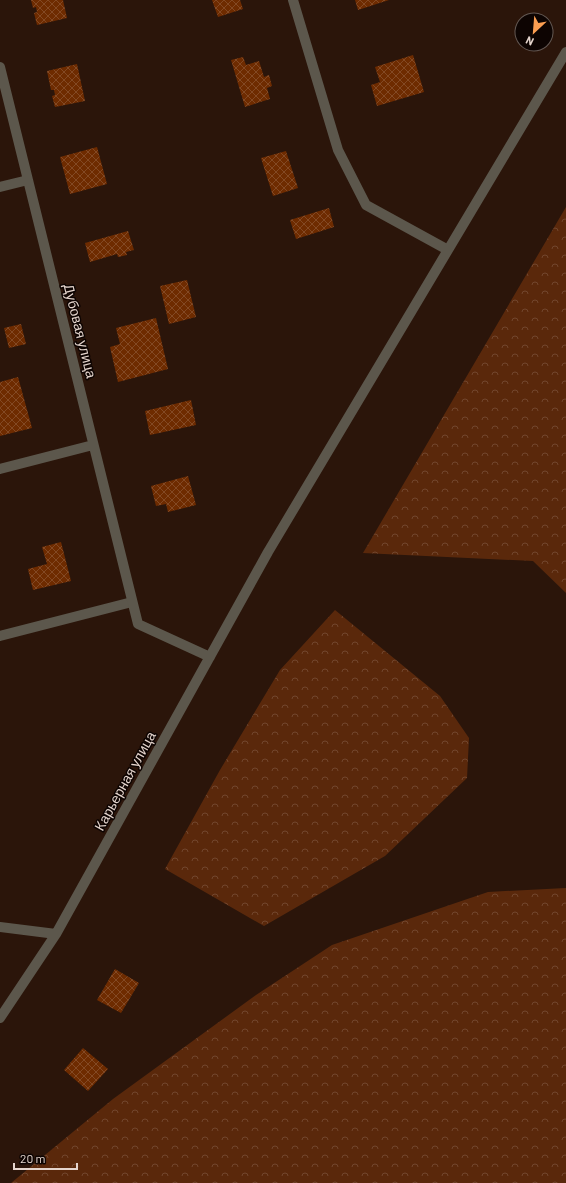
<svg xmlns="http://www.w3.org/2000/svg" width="566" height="1183" font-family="Barlow,sans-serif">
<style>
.forest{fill:url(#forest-crowns)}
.building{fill:url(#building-cross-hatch)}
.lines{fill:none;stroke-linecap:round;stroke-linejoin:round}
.service{stroke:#5c574c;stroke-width:10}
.minor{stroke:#5c574c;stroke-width:10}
.labels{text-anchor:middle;stroke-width:3;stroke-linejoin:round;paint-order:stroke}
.street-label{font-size:14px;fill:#e5d5cd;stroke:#0d0402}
</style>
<defs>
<pattern id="forest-crowns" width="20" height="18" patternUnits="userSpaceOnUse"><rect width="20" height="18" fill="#5a280b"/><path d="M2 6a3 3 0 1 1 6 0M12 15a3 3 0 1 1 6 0" fill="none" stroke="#72462d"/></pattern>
<pattern id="building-cross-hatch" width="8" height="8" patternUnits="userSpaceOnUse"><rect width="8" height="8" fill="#6e2b00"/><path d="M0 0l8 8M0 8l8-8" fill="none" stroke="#834924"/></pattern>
</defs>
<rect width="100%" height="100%" fill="#2b150a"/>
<path class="forest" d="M566,207V593L533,561L363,553Z
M335,610L440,696L469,738L467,778L385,856L264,926L165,869L220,770L280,670Z
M566,888V1183H11L113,1099L256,995L332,945L488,892Z"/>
<path class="building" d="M31,0H63L67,18L37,25L34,13L37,12L36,7L33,8Z
M212,0H240L243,9L218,17Z
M355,0H389L358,10Z
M413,55L424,92L377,106L371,85L380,82L375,67Z
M243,57L246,65L259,61L264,77L269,75L272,86L267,88L270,99L245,107L231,60Z
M77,64L85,101L55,107L52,96L55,95L54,90H51L47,71Z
M97,147L107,184L70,194L60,157Z
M286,151L298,188L273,196L261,158Z
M329,208L334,227L296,239L290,220Z
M128,231L134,250L126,252L127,255L118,257L117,254L90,262L85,243Z
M187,280L196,317L169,324L160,286Z
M156,318L168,369L118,382L110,347L120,344L116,328Z
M21,324L26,344L9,348L4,328Z
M18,377L32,428L0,436V382Z
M191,400L196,425L150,435L145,411Z
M188,476L196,505L168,512L166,504L156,506L151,486Z
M61,542L71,581L33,590L28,569L47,564L42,547Z
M115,969L139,983L121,1013L97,1000Z
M83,1048L108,1069L88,1091L64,1070Z"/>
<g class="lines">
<path class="service" d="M0,636L132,602"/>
<path class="minor" d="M293,0L338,150L366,205L448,250
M0,67L138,624L210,657
M0,187L28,180
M0,469L93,445
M0,927L56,934
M0,1018L56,934L268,552L566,52"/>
</g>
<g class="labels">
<g class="street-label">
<text transform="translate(80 331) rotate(76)" y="5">Дубовая улица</text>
<text transform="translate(125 781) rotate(-61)" y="5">Карьерная улица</text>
</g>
</g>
<g transform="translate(534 32) rotate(206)"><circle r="19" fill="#0d0402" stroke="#635853"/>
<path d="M0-3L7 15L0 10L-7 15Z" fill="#fb9e51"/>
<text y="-6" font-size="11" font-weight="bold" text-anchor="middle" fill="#e5d5cd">N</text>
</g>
<path d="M14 1163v6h63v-6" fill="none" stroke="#e5d5cd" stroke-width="2"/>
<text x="20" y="1163" font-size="12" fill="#e5d5cd" stroke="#0d0402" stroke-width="3" paint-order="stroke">20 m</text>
</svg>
